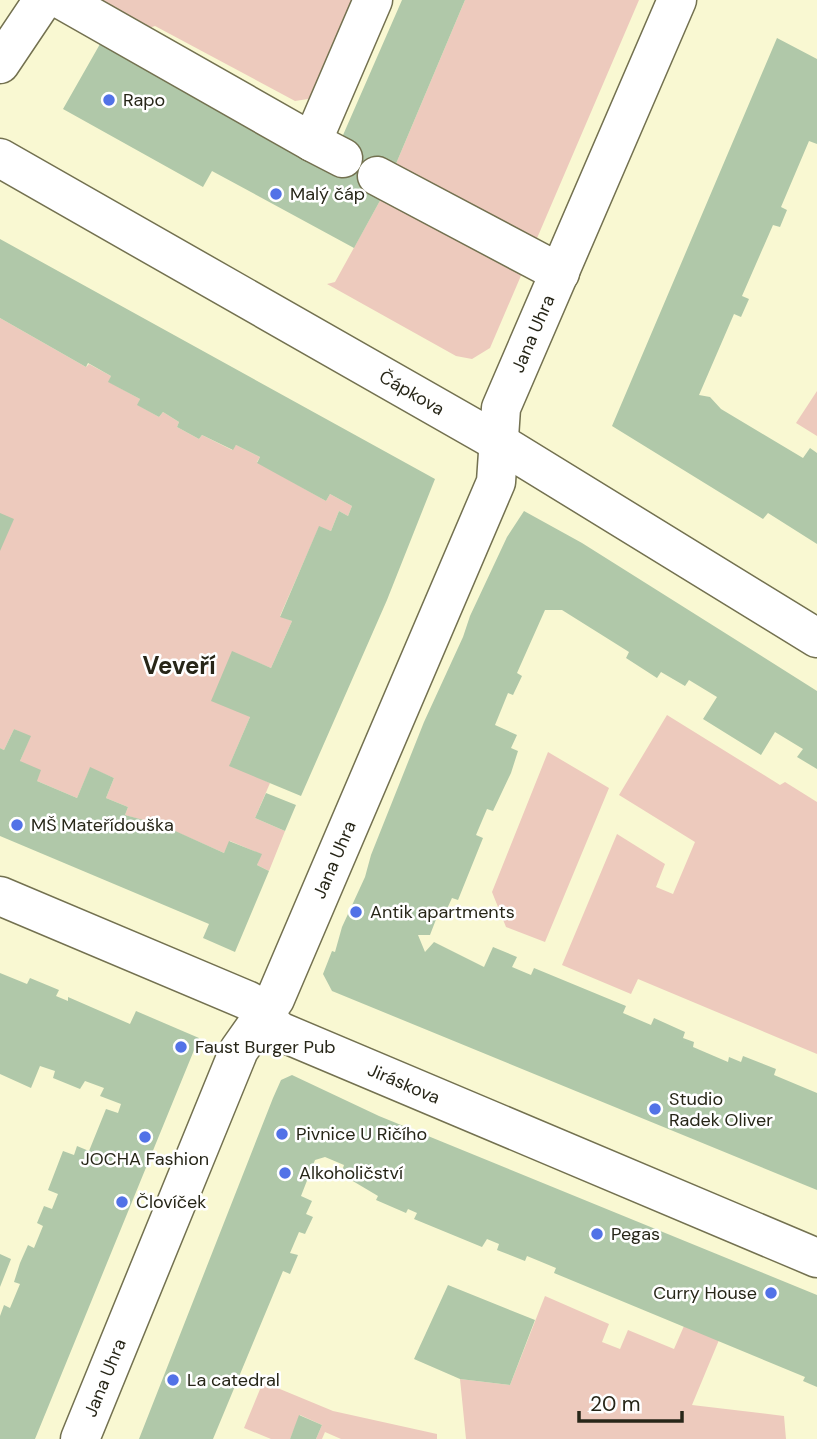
<svg xmlns="http://www.w3.org/2000/svg" width="817" height="1439" font-family="'DM Sans',sans-serif">
<style>
.green{fill:#edcabd}
.building{fill:#b0c8a9}
.lines{fill:none;stroke-linecap:round;stroke-linejoin:round}
.minor-casing{stroke:#737150;stroke-width:41}
.minor{stroke:#fff;stroke-width:38}
.poi-dot{fill:#5272e7;stroke:#fff;stroke-width:2.5}
.labels{text-anchor:middle;stroke-width:5;stroke-linejoin:round;paint-order:stroke}
.poi-label{font-size:18px;fill:#272618;stroke:#fff;text-anchor:start}
.street-label{font-size:18px;fill:#272618;stroke:#fff}
.district-label{font-size:24px;font-weight:bold;fill:#272618;stroke:#fff}
</style>
<rect width="100%" height="100%" fill="#f9f8d2"/>
<path class="green" d="M87,0H362L321,90L308,99L295,101L155,26L140,31Z
M465,0H639L490,348L472,359L456,356L327,284L335,282L382,197Z
M0,318L86,367L89,364L111,376L109,382L140,399L138,405L159,417L163,412L179,422L177,427L199,439L202,435L232,450L236,445L260,457L257,462L326,501L330,494L352,506L348,516L339,511L331,531L319,527L280,616L292,621L271,668L232,652L250,717L230,764L270,783L255,818L285,831L269,871L257,865L261,854L230,841L224,853L163,826L125,815L128,807L106,798L114,778L90,768L77,798L37,781L20,761L30,737L14,729L4,750L0,748Z
M817,391V436L796,423Z
M667,715L780,785L785,782L817,802V1059V1054L638,979L631,994L562,965L617,834L665,864L656,887L673,894L695,842L619,795Z
M548,752L609,788L545,942L506,927L492,892Z
M545,1296L609,1324L602,1342L620,1349L628,1330L674,1349L684,1326L719,1340L692,1405L784,1416L786,1439H466L460,1379L510,1385Z
M263,1382L333,1411L437,1434V1439H341L325,1432L322,1439H316L322,1425L300,1415L290,1439H271L244,1428Z"/>
<path class="building" d="M402,0H465L382,197L354,248L212,171L203,187L63,109L100,44L335,173L340,142Z
M777,38L817,59V144L809,141L781,207L787,210L780,227L773,225L742,296L749,299L741,317L734,314L699,395L710,397L721,409L803,458L810,448L817,453V544L768,513L763,519L612,426Z
M0,239L435,479L387,600L301,796L229,766L250,717L211,701L232,651L271,668L292,621L280,617L319,526L331,531L339,511L348,516L352,506L330,494L326,501L257,463L260,457L236,445L233,450L202,435L199,439L177,427L179,422L163,412L159,417L137,405L140,399L108,382L111,376L88,363L86,367L0,318Z
M524,511L582,543L817,691V769L797,757L803,749L775,732L761,755L703,719L717,697L689,680L685,686L661,672L657,678L626,658L629,652L562,610H545L517,673L522,676L513,695L508,693L495,725L517,735L511,748L518,751L511,773L493,811L487,809L476,835L483,838L458,900L452,898L446,911L440,909L430,935H418L425,952L434,942L484,967L493,947L517,957L512,967L531,975L534,968L626,1006L623,1013L651,1025L654,1018L685,1032L683,1038L694,1042L693,1047L728,1062L729,1057L741,1062L743,1056L776,1069L774,1075L817,1093V1190L332,991L323,974L332,951L335,952L342,927L365,877L371,855L424,722L463,637L470,616L507,537Z
M0,513L14,519L0,551Z
M14,729L31,736L20,761L41,770L37,781L77,798L90,767L114,778L106,798L128,807L125,815L162,825L224,853L229,841L262,854L257,865L269,871L235,952L203,938L209,924L0,836V748L4,750Z
M266,793L296,805L285,831L255,818Z
M0,973L27,984L30,978L59,990L56,996L68,1001V997L130,1024L136,1011L199,1038L35,1439H0V1316L4,1305L10,1308L20,1284L14,1282L20,1263L28,1245L34,1248L43,1226L37,1223L44,1206L52,1209L58,1194L48,1190L63,1151L74,1155L77,1146L89,1151L106,1109L118,1113L121,1104L100,1096L104,1088L85,1081L80,1089L53,1078L55,1071L40,1066L31,1088L0,1074Z
M292,1075L379,1116L817,1295V1387L803,1381L805,1377L554,1273L556,1268L527,1256L525,1261L497,1250L499,1244L487,1239L482,1247L414,1219L417,1213L408,1209L406,1213L376,1200L378,1196L341,1174L344,1165L325,1157L315,1160L301,1196L312,1201L306,1214L313,1217L305,1234L299,1232L290,1253L298,1255L290,1274L283,1271L213,1439H139L273,1098L281,1080Z
M0,1254L11,1259L0,1287Z
M448,1285L535,1320L510,1385L460,1379L414,1359Z
M299,1415L322,1425L316,1439H290Z"/>
<g class="lines">
<g class="minor-casing">
<g id="minor">
<path d="M62,0L312,142L373,0"/>
<path d="M0,64L43,0"/>
<path d="M312,142L343,158"/>
<path id="s1" d="M0,158L498,442L817,638"/>
<path d="M377,176L560,273"/>
<path id="s2" d="M0,896L249,1001L279,1031L817,1258"/>
<path id="s3" d="M80,1439L239,1050L275,999L496,482L501,408L677,0"/>
</g>
</g>
<use href="#minor" class="minor"/>
</g>
<g class="poi-dot">
<circle cx="109" cy="100" r="7"/>
<circle cx="276" cy="194" r="7"/>
<circle cx="17" cy="825" r="7"/>
<circle cx="356" cy="912" r="7"/>
<circle cx="181" cy="1047" r="7"/>
<circle cx="655" cy="1109" r="7"/>
<circle cx="282" cy="1134" r="7"/>
<circle cx="145" cy="1137" r="7"/>
<circle cx="285" cy="1173" r="7"/>
<circle cx="122" cy="1202" r="7"/>
<circle cx="597" cy="1234" r="7"/>
<circle cx="771" cy="1293" r="7"/>
<circle cx="173" cy="1380" r="7"/>
</g>
<g class="labels">
<g class="poi-label">
<text x="123" y="106">Rapo</text>
<text x="290" y="200">Malý čáp</text>
<text x="31" y="831">MŠ Mateřídouška</text>
<text x="370" y="918">Antik apartments</text>
<text x="195" y="1053">Faust Burger Pub</text>
<text x="669" y="1105">Studio<tspan x="669" dy="21">Radek Oliver</tspan></text>
<text x="296" y="1140">Pivnice U Ričího</text>
<text x="145" y="1165" text-anchor="middle">JOCHA Fashion</text>
<text x="299" y="1179">Alkoholičství</text>
<text x="136" y="1208">Človíček</text>
<text x="611" y="1240">Pegas</text>
<text x="757" y="1299" text-anchor="end">Curry House</text>
<text x="187" y="1386">La catedral</text>
</g>
<g class="street-label">
<text dy="6" stroke="none"><textPath href="#s3" startOffset="1200">Jana Uhra</textPath></text>
<text dy="6" stroke="none"><textPath href="#s1" startOffset="474">Čápkova</textPath></text>
<text dy="6" stroke="none"><textPath href="#s3" startOffset="634">Jana Uhra</textPath></text>
<text dy="6" stroke="none"><textPath href="#s2" startOffset="448">Jiráskova</textPath></text>
<text dy="6" stroke="none"><textPath href="#s3" startOffset="66">Jana Uhra</textPath></text>
</g>
<g class="district-label">
<text x="179" y="674">Veveří</text>
</g>
</g>
<path d="M579 1411v10h103v-10" fill="none" stroke="#272618" stroke-width="3.5"/>
<text x="590" y="1411" font-size="21" fill="#272618" stroke="#ffffff" stroke-width="5" paint-order="stroke">20 m</text>
</svg>
